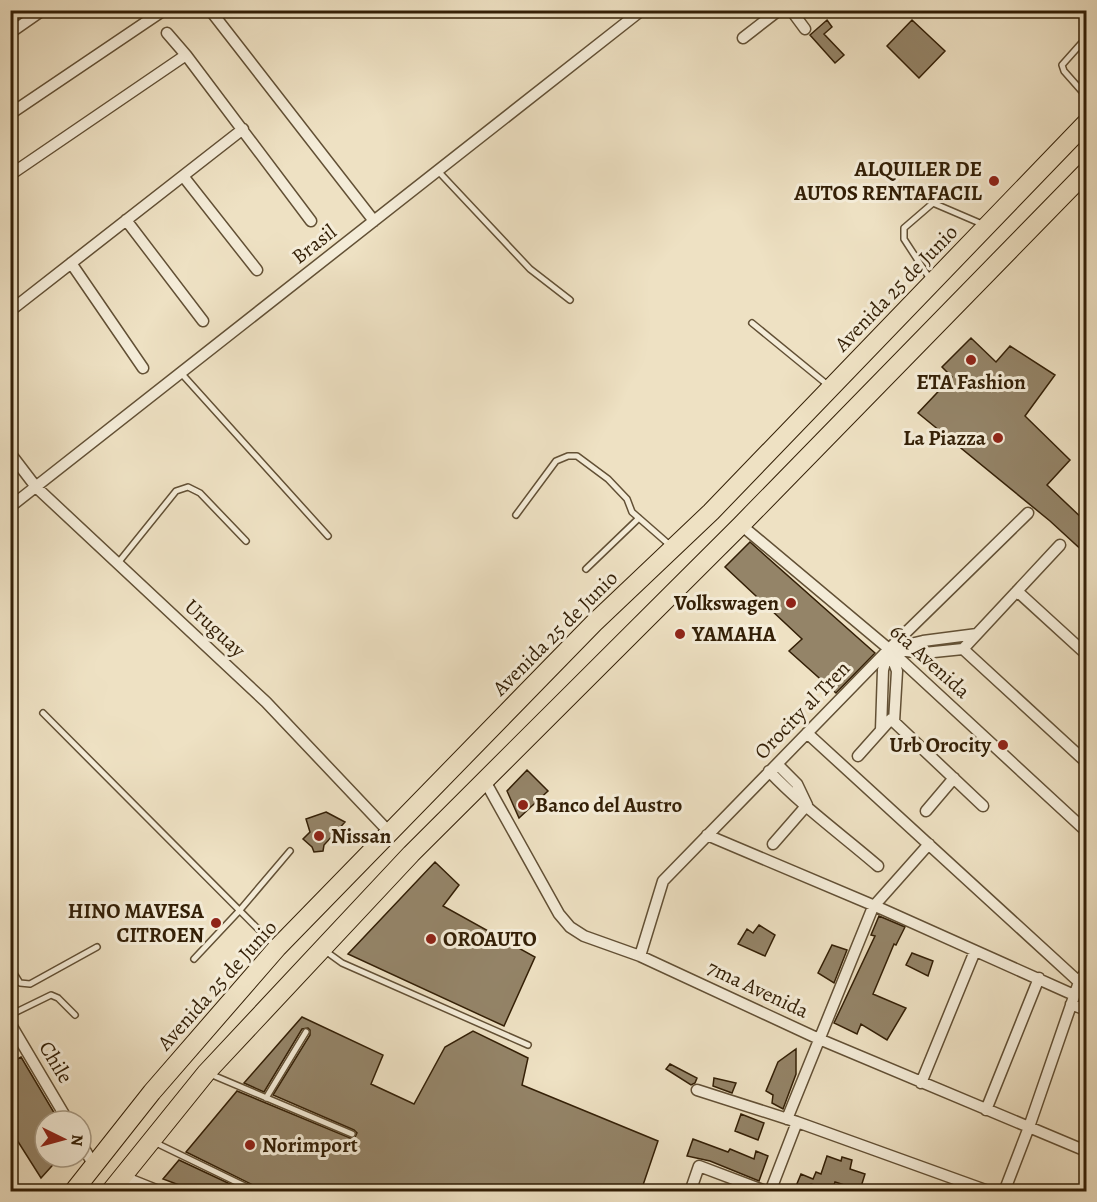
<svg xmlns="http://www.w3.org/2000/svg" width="1097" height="1202" font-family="Alegreya,serif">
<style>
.building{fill:#948468;stroke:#331f06;stroke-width:1.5}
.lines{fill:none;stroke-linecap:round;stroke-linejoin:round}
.lane-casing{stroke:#625035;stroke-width:8}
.street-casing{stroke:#625035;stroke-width:13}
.primary-casing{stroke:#331f06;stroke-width:20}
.lane{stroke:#f4ecd8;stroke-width:5}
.street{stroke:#f4ecd8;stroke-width:10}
.primary{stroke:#eee1c3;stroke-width:18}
.poi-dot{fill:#8f2418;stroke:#f4ecd8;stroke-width:2}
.labels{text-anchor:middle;stroke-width:6;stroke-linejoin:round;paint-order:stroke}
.poi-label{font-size:21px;font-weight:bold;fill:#331f06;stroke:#f4ecd8;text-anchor:end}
.street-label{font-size:21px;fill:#331f06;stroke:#f4ecd8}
</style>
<rect width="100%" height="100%" fill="#eee1c3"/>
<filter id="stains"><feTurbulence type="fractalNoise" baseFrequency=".00333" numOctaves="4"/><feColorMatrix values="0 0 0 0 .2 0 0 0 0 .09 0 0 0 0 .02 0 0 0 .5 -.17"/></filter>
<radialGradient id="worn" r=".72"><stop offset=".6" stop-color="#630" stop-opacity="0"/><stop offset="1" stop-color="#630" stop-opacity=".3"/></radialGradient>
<path class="building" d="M827,20L832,27L824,34L844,55L835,63L810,35Z
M912,20L945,51L919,78L887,46Z
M971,338L996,362L1010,346L1055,375L1025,416L1070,460L1047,485L1086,522V554L1050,521L918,413L952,377L942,367Z
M750,542L875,653L836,693L789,651L802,639L725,567Z
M527,770L548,791L519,818L507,791Z
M326,812L345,822L324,845L323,851L314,852L312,847L303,839L310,832L306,819Z
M435,862L459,885L443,906L535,957L504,1026L348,954Z
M879,916L905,927L896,945L894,944L873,994L906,1008L887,1040L861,1024L857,1034L834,1023L875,936L871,935Z
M759,925L775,935L765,956L738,944L747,929L753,933Z
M832,945L847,950L834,983L818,973Z
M912,953L933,961L928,976L906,965Z
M302,1017L383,1055L371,1084L414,1104L445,1047L473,1031L528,1058L522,1085L658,1141L641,1191H262L259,1188L186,1152L237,1091L350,1138L355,1137L357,1133L354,1130L273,1095L310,1035V1030L308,1028L302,1029L264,1092L244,1083Z
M796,1049V1074L783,1109L772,1103L773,1095L766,1091L778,1062Z
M21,1057L59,1121H45V1157H60L41,1178L10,1129V1063Z
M670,1064L697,1078L695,1083L691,1085L666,1069Z
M714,1078L736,1083L732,1093L713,1086Z
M741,1114L764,1123L758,1140L735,1131Z
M693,1139L728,1152L730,1149L754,1159L756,1151L768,1156L759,1181L710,1161L687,1156Z
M827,1156L841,1161L842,1157L852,1160L850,1169L865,1174L860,1190L835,1182L832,1191L811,1184L808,1191H794L801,1174L813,1179L816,1172L821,1174Z
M179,1160L245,1191H195L163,1179Z"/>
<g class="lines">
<g class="lane-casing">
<path id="lane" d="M1086,38L1062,65L1064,71L1086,96
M438,171L530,269L570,300
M930,279L904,239V228L933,203L982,224
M752,323L829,386
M181,373L328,536
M516,515L556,461L568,456H577L608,479L627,499L632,512L672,547
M118,563L176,491L188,487L200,493L246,541
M586,569L639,518
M43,713L274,945
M324,950L342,963L528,1045
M194,959L240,910L290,851
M10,967L20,983L30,984L97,947
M10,1015L51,995L58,998L75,1015
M210,1074L352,1134
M266,1098L306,1032
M156,1143L257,1192"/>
</g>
<g class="street-casing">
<path id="street" d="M210,10L374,221
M791,10L805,29
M10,33L43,10
M167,33L186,55
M743,38L779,10
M10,114L164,10
M10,175L186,55L311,221
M183,176L257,270
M126,220L203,321
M71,263L143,368
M10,311L243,129
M10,453L36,487L266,702L391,834
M10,507L642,10
M741,525L889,649L1086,831
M1017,591L1086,654
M898,647L923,641L977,634
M889,649L924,653L963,649L1060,545
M963,649L1086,762
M890,652L897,671L894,722
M881,730L883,670L889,649
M807,733L1079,982
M858,756L891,719L983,806
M777,764L797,784L807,805
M769,771C802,806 842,835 878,866
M485,781L559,914L570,927L584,936L640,956L819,1039L1086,1151
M926,811L954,778
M707,835L882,909L1074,995
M773,844L807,805
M640,956L663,881L889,649L1028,513
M1071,1004L1086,1010
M10,1023L68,1121
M921,1083L975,951
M697,1090L797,1122L991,1192
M986,1110L1039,978
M787,1119L873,907L929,844
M81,1143L93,1164
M121,1176L161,1192
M690,1192L699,1166L768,1192
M770,1192L797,1122
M1004,1192L1029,1127L1079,982L1086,971"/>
</g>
<g class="primary-casing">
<path id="primary" d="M73,1192L152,1092L277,948L594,623L711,512L1086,123
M110,1192L206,1073L411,854L741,525L1086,172"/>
</g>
<use href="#lane" class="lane"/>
<use href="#street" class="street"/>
<use href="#primary" class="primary"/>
</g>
<g class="poi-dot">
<circle cx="994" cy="181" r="6"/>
<circle cx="971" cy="360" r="6"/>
<circle cx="998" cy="438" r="6"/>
<circle cx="791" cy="603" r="6"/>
<circle cx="680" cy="634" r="6"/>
<circle cx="1003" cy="745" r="6"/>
<circle cx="523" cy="805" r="6"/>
<circle cx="319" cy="836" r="6"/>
<circle cx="216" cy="923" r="6"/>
<circle cx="431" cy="939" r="6"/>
<circle cx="250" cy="1145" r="6"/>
</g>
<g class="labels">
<g class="poi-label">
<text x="982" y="176">ALQUILER DE<tspan x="982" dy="24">AUTOS RENTAFACIL</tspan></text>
<text x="971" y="389" text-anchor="middle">ETA Fashion</text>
<text x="986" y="445">La Piazza</text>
<text x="779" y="610">Volkswagen</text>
<text x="692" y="641" text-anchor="start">YAMAHA</text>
<text x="991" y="752">Urb Orocity</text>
<text x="535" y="812" text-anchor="start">Banco del Austro</text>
<text x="331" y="843" text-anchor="start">Nissan</text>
<text x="204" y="918">HINO MAVESA<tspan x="204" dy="24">CITROEN</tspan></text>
<text x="443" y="946" text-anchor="start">OROAUTO</text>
<text x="262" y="1152" text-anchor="start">Norimport</text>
</g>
<g class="street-label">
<text transform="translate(314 244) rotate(-38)" y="7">Brasil</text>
<text transform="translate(896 288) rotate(-46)" y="7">Avenida 25 de Junio</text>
<text transform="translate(215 628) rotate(43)" y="7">Uruguay</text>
<text transform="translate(555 633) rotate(-45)" y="7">Avenida 25 de Junio</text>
<text transform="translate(930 661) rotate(42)" y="7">6ta Avenida</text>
<text transform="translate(802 710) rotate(-46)" y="7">Orocity al Tren</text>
<text transform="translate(217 985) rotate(-48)" y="7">Avenida 25 de Junio</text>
<text transform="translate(758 989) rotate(25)" y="7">7ma Avenida</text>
<text transform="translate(56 1062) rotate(59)" y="7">Chile</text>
</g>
</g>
<rect width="1097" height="1202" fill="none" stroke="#eee1c3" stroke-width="36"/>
<rect x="12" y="12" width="1073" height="1178" fill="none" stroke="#331f06" stroke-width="3"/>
<rect x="18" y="18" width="1061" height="1166" fill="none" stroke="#331f06" stroke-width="1.5"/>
<g transform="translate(63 1139) rotate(95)"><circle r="28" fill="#f4ecd8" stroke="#a79a84" stroke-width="1.5"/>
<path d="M0-4.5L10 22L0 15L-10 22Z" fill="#8f2418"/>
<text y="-9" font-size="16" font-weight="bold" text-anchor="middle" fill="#331f06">N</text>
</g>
<rect width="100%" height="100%" filter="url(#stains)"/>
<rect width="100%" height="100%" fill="url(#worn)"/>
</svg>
